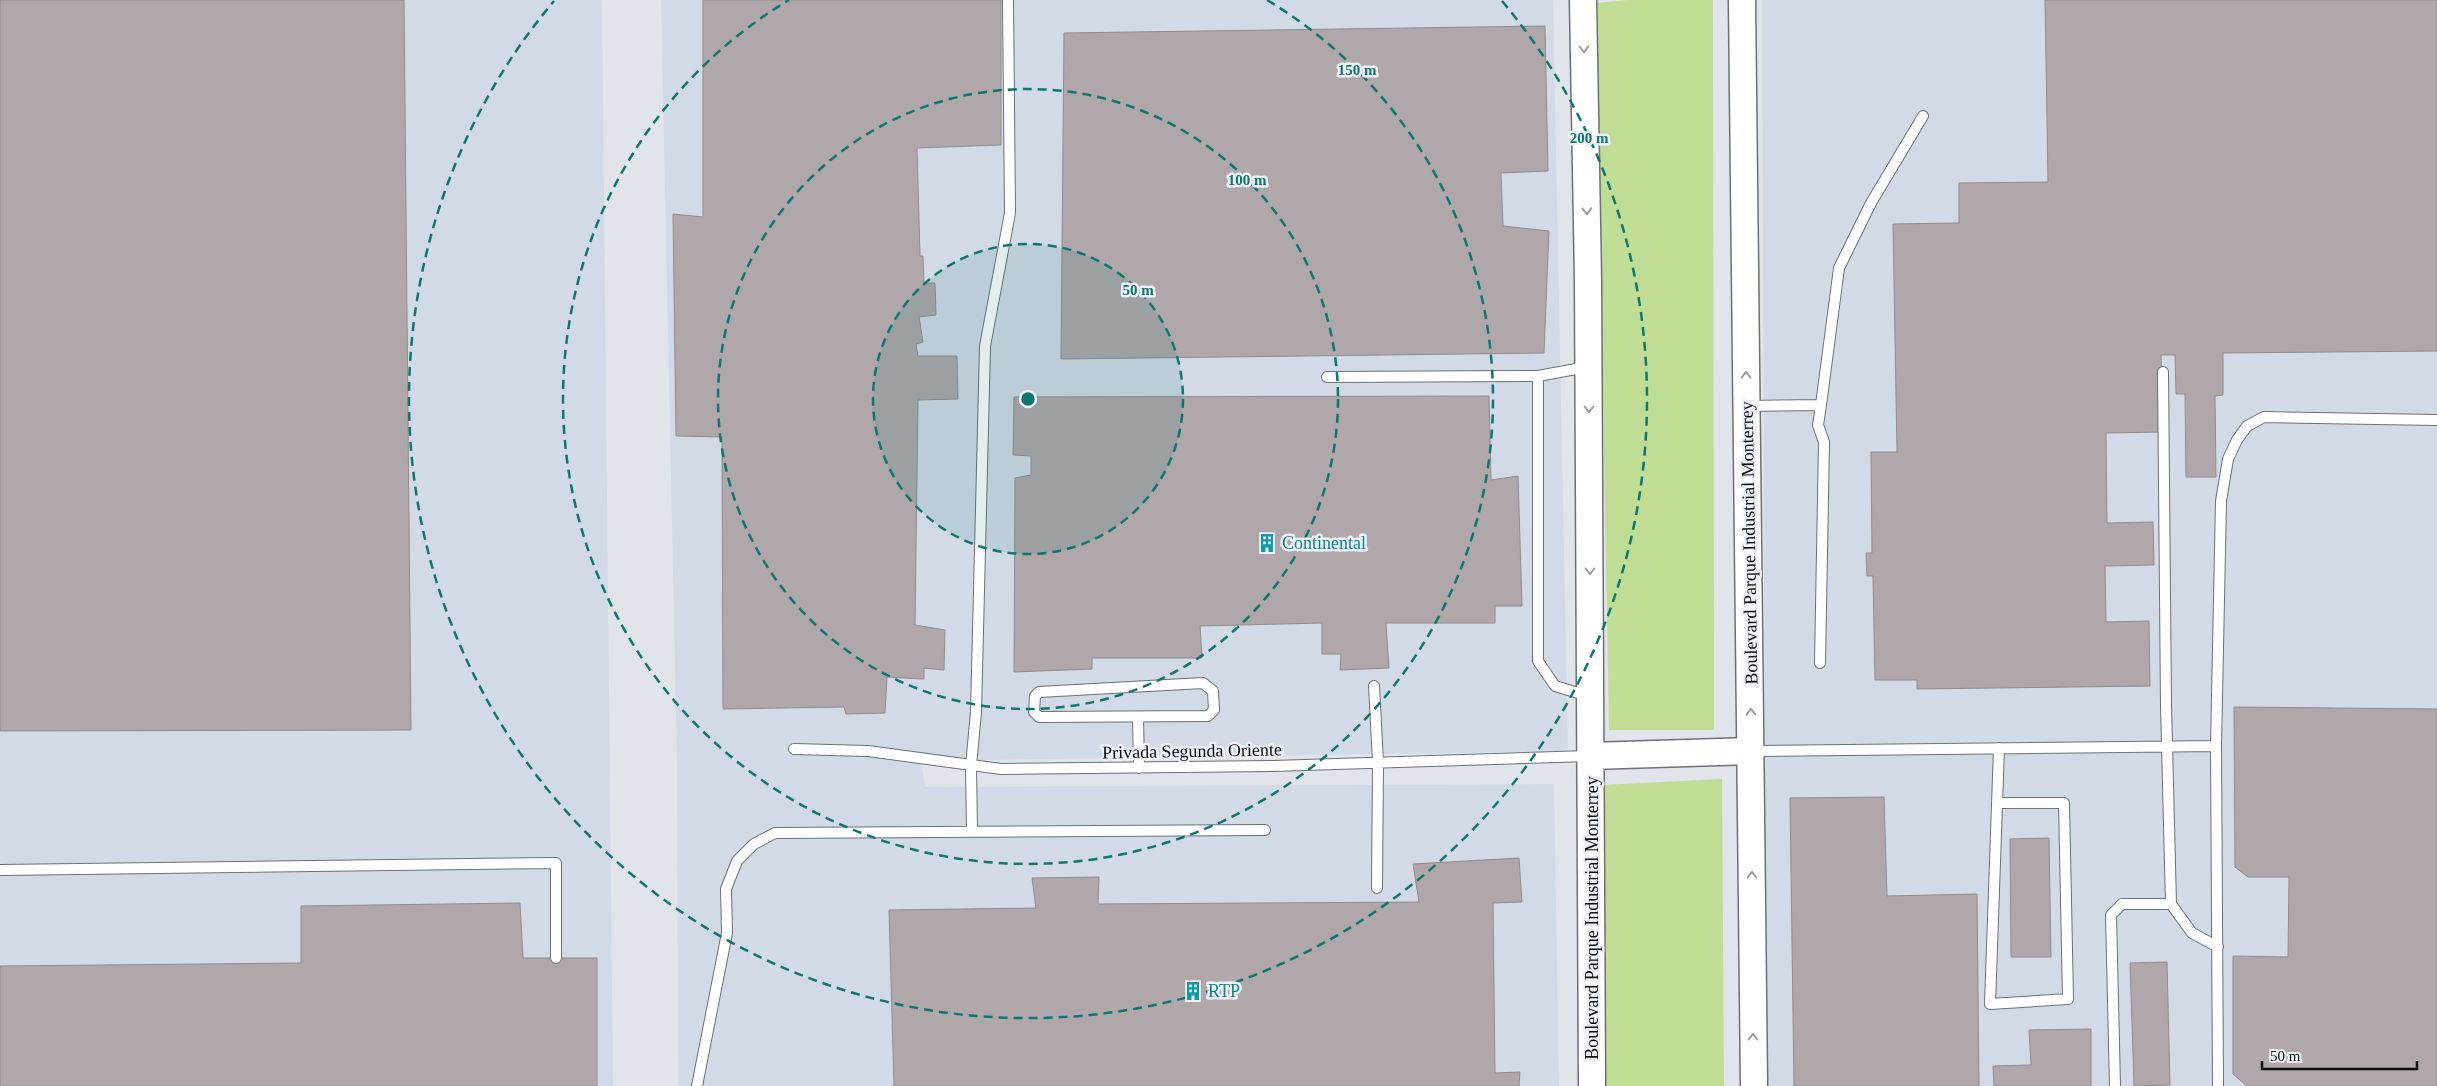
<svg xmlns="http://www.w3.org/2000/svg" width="2437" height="1086" font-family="Georgia,serif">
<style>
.built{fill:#d2dae7}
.green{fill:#c0dd95}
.building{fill:#b0a7aa;stroke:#928a8c}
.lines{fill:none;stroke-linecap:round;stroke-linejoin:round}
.lane-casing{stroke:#6c7076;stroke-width:12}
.secondary-casing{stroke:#6c7076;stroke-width:29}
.lane{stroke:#fff;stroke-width:10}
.secondary{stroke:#fff;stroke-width:26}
.oneway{stroke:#9d9d9e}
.ring{fill:none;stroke:#0f766e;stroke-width:2.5;stroke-dasharray:9 6}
.labels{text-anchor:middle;stroke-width:5;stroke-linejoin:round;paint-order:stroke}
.culture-label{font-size:18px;fill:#0d838f;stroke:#eef2f8;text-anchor:start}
.street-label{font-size:18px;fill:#0a0b0d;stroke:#eef2f8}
.centre{fill:#0f766e;stroke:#eef2f8;stroke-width:2.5}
.ring-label{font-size:15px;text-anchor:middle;font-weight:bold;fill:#0f766e;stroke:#eef2f8;stroke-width:5;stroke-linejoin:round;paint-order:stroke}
</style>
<rect width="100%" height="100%" fill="#e1e5eb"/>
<path class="built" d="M0,0H602L613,1086H0Z
M661,0H1553L1568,751L921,761L925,787L1554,784L1559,1086H678L677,764Z
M1762,0H2437V1086H1766Z"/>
<path class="green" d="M1628,0H1713L1714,730H1609L1596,3Z
M1722,779L1724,1086H1604L1601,785Z"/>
<path class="building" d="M0,0H404L411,730L0,731Z
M703,0H1001V145L917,148L920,256H923L924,283H935L936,315L919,317L923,342L916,344L918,356H957L958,399L918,400L915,625L945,630L944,670L924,668V679L887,677L885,713L846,714L844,707L723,709L722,437L676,436L673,214L703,217Z
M2045,0H2437V351L2223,353V395L2215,396L2216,477H2186L2185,394H2176L2175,355H2161L2163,432L2106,433L2107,523L2153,522L2154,565L2105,566L2106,622L2149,621L2150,686L1917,689V680H1875L1873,576H1867L1866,553H1872L1871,452H1897L1893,224L1959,223V183L2048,182Z
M1545,26L1548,171L1501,173L1503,226L1549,231L1544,353L1061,359L1064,33Z
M1489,396L1491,480L1518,476L1522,606H1495V623H1386L1389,668L1340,670L1341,654H1322V623L1200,626L1202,658H1092V669L1014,672L1015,478L1031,475V456L1013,455L1014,397Z
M2234,707L2437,709V1086H2247L2233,1074V956L2288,957L2289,877H2248L2235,867Z
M1884,797L1887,896L1977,894L1979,1086H1794L1790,798Z
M2049,838L2051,957H2011L2010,839Z
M1519,858L1522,902L1493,903L1495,1073L1520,1072L1519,1086H894L889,910L1036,908L1032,878L1099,877L1098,904L1419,902L1413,864Z
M520,903L523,958H597V1086H0V966L301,963V906Z
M2167,962L2170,1085L2134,1086L2130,963Z
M2091,1029V1086H1994L1993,1066L2031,1065L2029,1030Z"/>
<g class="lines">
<g class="lane-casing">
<path id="lane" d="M1587,367L1538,376V661L1555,686L1588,696
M2163,372L2166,705L2171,904L2192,933L2218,947
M1327,377L1538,376
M1821,405L1839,268L1871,203L1923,116
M1747,406L1821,405L1818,425L1824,442L1820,663
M1203,683L1213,691L1214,710L1208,716L1039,717L1034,712L1035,696L1039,692Z
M1374,686L1378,762L1377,888
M1138,717L1139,768
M794,749L868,751L1001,769L1273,766L1589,756
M1752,751L2216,746
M1997,803H2064L2068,999L1990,1004L1999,748
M972,831L971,766L976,712L985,346L1010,213L1008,0
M0,870L556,863V958
M697,1086L727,933L726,889L737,861L754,844L775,833L1265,830
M2115,1086L2111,915L2122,904H2171
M2218,1086L2216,746L2221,501L2228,459L2237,440L2247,426L2264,417L2437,420"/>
</g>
<g class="secondary-casing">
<path id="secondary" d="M1583,0L1588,280L1592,1086
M1742,0L1754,1086
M1591,756L1751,751"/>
</g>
<use href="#lane" class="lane"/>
<use href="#secondary" class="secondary"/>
</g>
<defs><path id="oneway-chevron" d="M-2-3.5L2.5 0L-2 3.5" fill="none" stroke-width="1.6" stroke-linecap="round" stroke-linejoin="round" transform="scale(1.25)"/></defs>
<g class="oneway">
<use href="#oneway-chevron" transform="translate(1584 49) rotate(89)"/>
<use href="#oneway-chevron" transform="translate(1587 211) rotate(89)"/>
<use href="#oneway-chevron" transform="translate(1746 375) rotate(-91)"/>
<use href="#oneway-chevron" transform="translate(1589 409) rotate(90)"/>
<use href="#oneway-chevron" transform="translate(1590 571) rotate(90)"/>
<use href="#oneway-chevron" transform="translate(1751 712) rotate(-91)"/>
<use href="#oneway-chevron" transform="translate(1752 875) rotate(-90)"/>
<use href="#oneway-chevron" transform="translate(1753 1037) rotate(-90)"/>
</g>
<circle cx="1028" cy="399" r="155" fill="#0f766e" fill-opacity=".12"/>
<g class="ring">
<circle cx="1028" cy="399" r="155"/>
<circle cx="1028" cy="399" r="310"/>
<path d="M1267 0A465 465 0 1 1 789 0"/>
<path d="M1502 1A619 619 0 1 1 554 1"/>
</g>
<defs>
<g id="building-bare" transform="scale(1.5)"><path d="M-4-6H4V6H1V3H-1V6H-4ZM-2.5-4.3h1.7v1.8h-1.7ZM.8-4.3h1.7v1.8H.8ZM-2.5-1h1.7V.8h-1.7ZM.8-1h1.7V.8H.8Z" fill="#0f9aa8" stroke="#eef2f8" stroke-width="2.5" paint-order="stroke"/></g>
</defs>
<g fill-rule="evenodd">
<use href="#building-bare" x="1267" y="543"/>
<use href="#building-bare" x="1193" y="991"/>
</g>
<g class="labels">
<g class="culture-label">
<text x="1282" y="549">Continental</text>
<text x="1208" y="997">RTP</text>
</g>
<g class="street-label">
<text transform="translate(1749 543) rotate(-91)" y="6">Boulevard Parque Industrial Monterrey</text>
<text transform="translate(1192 751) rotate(-1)" y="6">Privada Segunda Oriente</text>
<text transform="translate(1592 918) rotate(-90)" y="6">Boulevard Parque Industrial Monterrey</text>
</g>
</g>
<circle cx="1028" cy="399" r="8" class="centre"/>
<g class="ring-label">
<text x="1357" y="75">150 m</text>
<text x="1589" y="143">200 m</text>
<text x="1247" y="185">100 m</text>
<text x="1138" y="295">50 m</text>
</g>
<path d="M2262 1061v8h155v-8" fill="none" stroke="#0a0b0d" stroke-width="2.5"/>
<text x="2270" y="1061" font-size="15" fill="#0a0b0d" stroke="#eef2f8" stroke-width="4" paint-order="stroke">50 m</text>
</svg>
